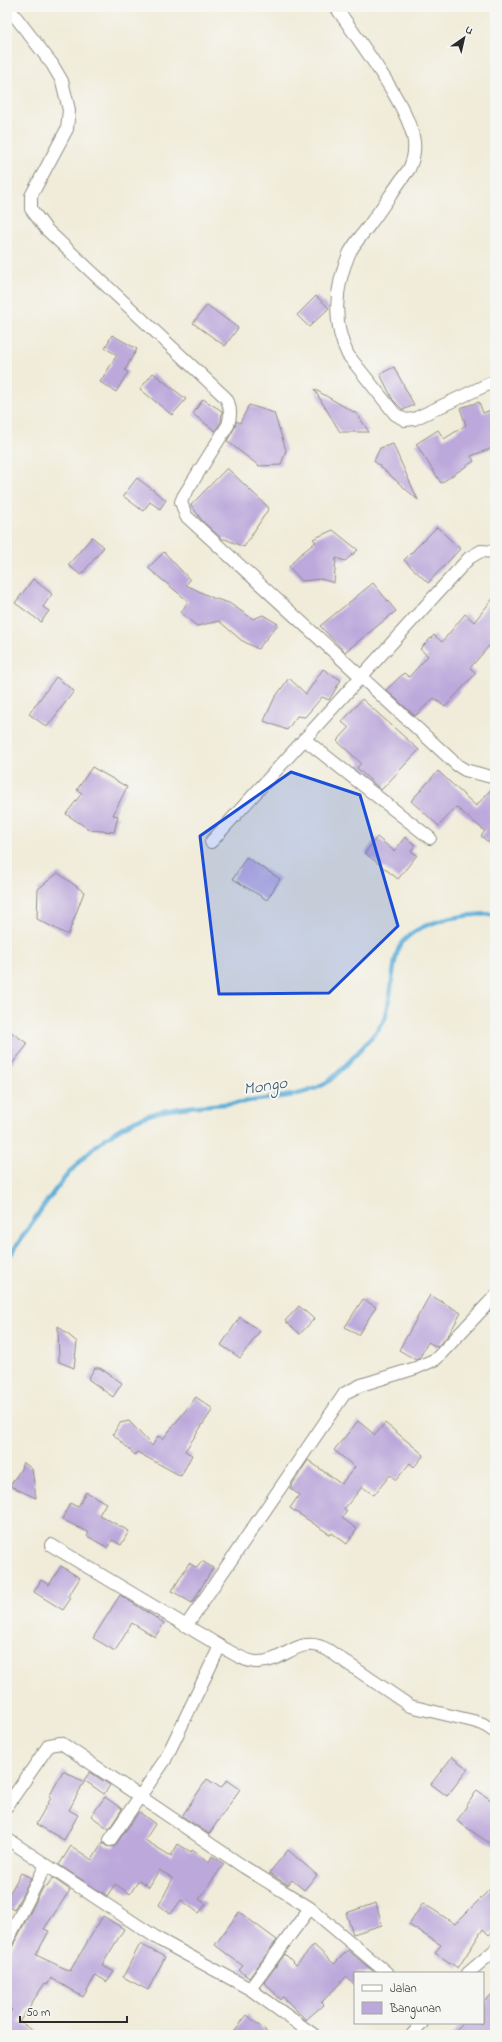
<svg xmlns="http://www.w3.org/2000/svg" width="502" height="2042" font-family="'Indie Flower',sans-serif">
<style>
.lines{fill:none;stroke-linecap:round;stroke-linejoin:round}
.stream{stroke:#5daed8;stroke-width:4.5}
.building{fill:#bca8db}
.minor-casing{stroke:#8e8c82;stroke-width:14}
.minor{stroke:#fff;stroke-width:12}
.marked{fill:#1d4ed8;fill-opacity:0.2;stroke:#1d4ed8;stroke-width:3;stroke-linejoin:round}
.labels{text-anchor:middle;stroke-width:4;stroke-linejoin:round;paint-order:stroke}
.water-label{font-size:17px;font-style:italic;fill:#3c5968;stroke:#f6f6f2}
</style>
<rect width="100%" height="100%" fill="#f6f6f2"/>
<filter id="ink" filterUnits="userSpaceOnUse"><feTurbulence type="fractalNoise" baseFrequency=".025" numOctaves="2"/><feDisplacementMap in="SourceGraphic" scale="8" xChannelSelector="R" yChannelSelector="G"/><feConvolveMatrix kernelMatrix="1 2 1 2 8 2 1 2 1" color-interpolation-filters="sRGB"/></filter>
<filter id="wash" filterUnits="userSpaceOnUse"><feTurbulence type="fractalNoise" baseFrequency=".012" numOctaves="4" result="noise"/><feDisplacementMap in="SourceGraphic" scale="16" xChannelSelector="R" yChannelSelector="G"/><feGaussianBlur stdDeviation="0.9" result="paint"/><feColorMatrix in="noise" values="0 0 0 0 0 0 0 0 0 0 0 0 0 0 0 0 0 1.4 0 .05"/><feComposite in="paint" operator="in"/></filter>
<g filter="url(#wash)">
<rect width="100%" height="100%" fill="#f0ecd9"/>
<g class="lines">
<path class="stream" d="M7,1260C46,1203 84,1134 155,1113C183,1105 214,1106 243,1102C268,1098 308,1097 329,1081C341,1071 380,1031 385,1018C392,997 391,974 397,953C407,920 466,914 495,914"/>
</g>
<g id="blocks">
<path class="building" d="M316,296L329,308L309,327L297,315Z
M207,305L238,328L225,346L193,323Z
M112,335L137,349L125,370L128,372L116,392L100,382L117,355L105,348Z
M394,367L414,405L403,410L393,400L380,374Z
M153,373L186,399L172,415L140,389Z
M314,389L357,414L369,432H340Z
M203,399L222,411L221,422L215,431L193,414Z
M479,402L483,413L495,408V447L471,456L474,461L441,483L416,444L438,430L444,439L466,425L460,408Z
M249,405L274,413L286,450L281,465L259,466L227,441L234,429L237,421L240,423Z
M393,444L399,458L418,500L374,461L380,448Z
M227,468L269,508L244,547L225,539H222L203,522L191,505Z
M137,478L166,500L160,509L150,502L143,511L123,496Z
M437,527L460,549L428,583L404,560Z
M333,530L358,550L345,561L336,558L334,583L321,579L302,581L289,567L297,557L316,542L313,539Z
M92,537L104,547L81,575L68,565Z
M164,552L190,580L186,585L213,598L229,603L253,619L263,615L278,624L258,649L241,640L219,621L197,626L181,613L188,601L148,568Z
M33,579L52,594L43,607L49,611L41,622L15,603Z
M373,583L396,611L345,652L320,626Z
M495,596V639L470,668L476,673L445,707L434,698L415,716L386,690L404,673L409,677L428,656L420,649L434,635L442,642L465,614L474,622Z
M323,669L341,680L329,700L322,697L305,717L297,716L287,730L264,721L274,699L289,678L306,694Z
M56,677L74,691L47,727L29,714Z
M362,699L419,750L381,790L357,768L361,763L337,741L349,728L342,722Z
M92,767L127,787L113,815L118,816L114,832L90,830L66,814L82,793L77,790Z
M438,771L476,806L495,785V848L481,836L485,831L456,807L439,826L411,801Z
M377,837L394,851L405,837L415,845L411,851L417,855L398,879L365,853Z
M246,857L280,879L267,900L233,879Z
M58,873L84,892L68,935L37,919L38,889Z
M7,1029L28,1044L7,1070Z
M430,1295L461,1313L449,1334L437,1347L428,1342L419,1359L416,1360L399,1350Z
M363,1299L376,1307L358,1335L345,1327Z
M299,1306L314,1319L300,1334L285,1321Z
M240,1317L260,1331L240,1358L221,1345Z
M58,1326L77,1342L74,1368L59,1362Z
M95,1368H100L122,1383L113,1397L88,1379Z
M196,1397L213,1409L185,1451L192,1455L181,1476L137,1452L135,1455L113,1434L120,1423L129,1421L152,1446L158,1436L163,1439Z
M358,1421L375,1435L385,1423L424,1455L414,1467L410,1463L396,1480L390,1475L374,1495L362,1487L344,1509L347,1511L342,1518L357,1529L347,1544L332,1533L331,1535L290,1508L299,1495L290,1488L308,1460L341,1484L355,1467L334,1450Z
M23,1462L32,1469L36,1498L10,1486L21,1469Z
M86,1492L106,1503L99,1515L129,1531L121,1545L112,1540L108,1548L87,1536L89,1533L62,1519L70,1503L78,1507Z
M202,1561L213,1568L192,1603L172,1591L189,1563L197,1568Z
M61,1566L80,1578L68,1597L71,1598L63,1610L34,1592L41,1580L49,1585Z
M120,1595L164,1623L155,1637L132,1623L115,1651L93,1638Z
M452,1757L468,1769L447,1796L431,1784Z
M63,1771L84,1782L69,1810L78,1815L64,1840L36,1824L51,1798L49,1797Z
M90,1772L110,1785L104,1794L84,1780Z
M207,1779L221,1788L227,1780L240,1789L209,1834L182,1816Z
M477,1790L495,1803V1847L457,1821Z
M105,1797L122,1809L109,1829L91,1816Z
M139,1812L155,1824L145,1840L171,1856L178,1844L191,1852L192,1850L209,1862L212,1856L224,1864L199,1899L206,1904L199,1913L181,1900L171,1914L159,1905L173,1878L159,1870L149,1887L139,1880L130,1894L115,1884L107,1896L59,1865L71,1846L92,1860L103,1842L106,1846L114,1847Z
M288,1850L317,1875L304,1890L292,1880L288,1885L269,1873Z
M21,1873L31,1878L14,1910L7,1906V1898Z
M53,1878L70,1890L44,1929L49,1931L36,1955L70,1971L103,1916L124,1929L102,1965L114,1972L107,1982L96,1975L83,1997L51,1978L48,1984L45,1983L19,2022L41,2035H16L12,2032L10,2035H7V2015L12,2010L7,2007V1957L44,1886L47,1887Z
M495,1884V1929L489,1935L483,1929L458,1968L435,1953L441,1945L409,1925L423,1903L455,1924Z
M376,1903L382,1925L353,1934L346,1913Z
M239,1912L277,1940L249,1978L239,1970L243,1966L215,1945Z
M140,1944L165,1957L148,1990L123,1977Z
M314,1945L334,1964L348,1950L375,1973H355V1985L346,1977L321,2003L323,2005L306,2020L283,1997L281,2000L264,1982L285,1954L296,1965Z
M495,1991V2035H451L463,2023H483V2003Z
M247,2015L270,2035H231Z"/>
</g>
</g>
<g filter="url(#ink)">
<use href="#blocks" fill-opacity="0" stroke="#8e8c82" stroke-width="1"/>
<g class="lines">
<g class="minor-casing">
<path id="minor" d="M8,7L52,64L62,81L69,110L67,129L31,196V209L46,229L226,398C231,407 231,416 228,425L183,497L181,502L186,516L457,765L465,770L495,778
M336,7C357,39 410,107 414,142C415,152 413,161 409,169C395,188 382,208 368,227C362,235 353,245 349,254C335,287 332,323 348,355L395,414L405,420L414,419L495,381
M304,739L430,838
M211,842L469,558L481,551L495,552
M51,1545L220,1646C231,1652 245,1662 257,1662C285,1663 298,1633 328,1650L410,1706L473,1721L483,1724L495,1732
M186,1626L345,1393L361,1385L416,1368L436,1359L495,1296
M7,1806L49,1745L61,1743L244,1867L310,1908L387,1973
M7,1839L160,1940L250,1989L314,2035
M110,1840L165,1760L220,1646
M7,1941L46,1865
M468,1973L495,1950
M250,1989L310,1908
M412,2035L422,2023"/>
</g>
<use href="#minor" class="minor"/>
</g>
</g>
<path class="marked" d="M291,772L360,795L398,926L329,993L219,994L200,836Z"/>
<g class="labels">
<g class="water-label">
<text transform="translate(265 1085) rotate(-9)" y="6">Mongo</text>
</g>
</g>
<rect width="502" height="2042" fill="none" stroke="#f6f6f2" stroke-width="24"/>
<rect x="354" y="1972" width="130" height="52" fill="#f6f6f2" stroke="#a5a5a2"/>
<rect x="362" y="1985" width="20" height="6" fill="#ffffff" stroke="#a5a5a2"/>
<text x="390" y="1992" font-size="12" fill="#2b2b2b">Jalan</text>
<rect x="362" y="2002" width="20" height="12" fill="#bca8db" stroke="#a5a5a2"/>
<text x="390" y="2012" font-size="12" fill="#2b2b2b">Bangunan</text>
<g transform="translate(464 38) rotate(34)" stroke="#f6f6f2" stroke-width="3" paint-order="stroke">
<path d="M0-3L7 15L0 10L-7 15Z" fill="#2b2b2b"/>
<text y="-6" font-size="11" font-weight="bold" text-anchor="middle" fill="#2b2b2b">U</text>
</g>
<path d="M20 2016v6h107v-6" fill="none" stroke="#2b2b2b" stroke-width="2"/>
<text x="26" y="2016" font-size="12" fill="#2b2b2b" stroke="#f6f6f2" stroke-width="3" paint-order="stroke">50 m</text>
</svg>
